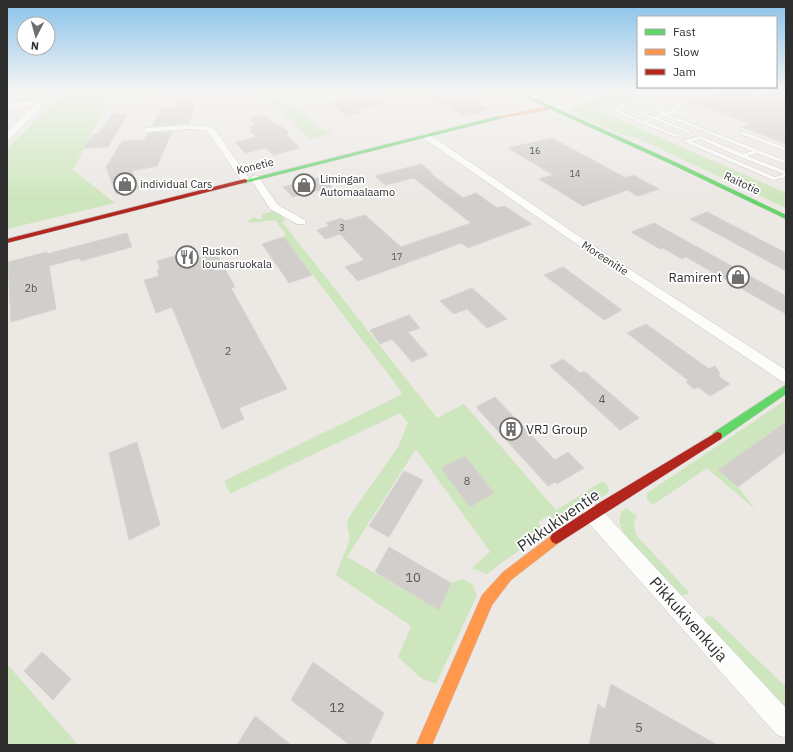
<svg xmlns="http://www.w3.org/2000/svg" width="793" height="752" font-family="'IBM Plex Sans',sans-serif">
<style>
.green{fill:#cee6be}
.building{fill:#d1cecb;stroke:#d7d4d0}
.lines{fill:none;stroke-linecap:round;stroke-linejoin:round}
.lane-casing{stroke:#c5c4c5;stroke-width:1}
.street-casing{stroke:#c5c4c5;stroke-width:1}
.fast-casing{stroke:#c5c4c5;stroke-width:1}
.slow-casing{stroke:#c5c4c5;stroke-width:1}
.jam-casing{stroke:#c5c4c5;stroke-width:1}
.lane{fill:#fcfcfb;fill-rule:evenodd}
.street{fill:#fcfcfb;fill-rule:evenodd}
.fast{fill:#63d668;fill-rule:evenodd}
.slow{fill:#ff974d;fill-rule:evenodd}
.jam{fill:#b3261e;fill-rule:evenodd}
.labels{text-anchor:middle;stroke-width:3.5;stroke-linejoin:round;paint-order:stroke}
.far-number-label{font-size:9px;fill:#585857}
.far-street-label{font-size:11px;fill:#2e2e2e;stroke:#fff}
.far-poi-label{font-size:11px;fill:#2e2e2e;stroke:#fff;text-anchor:start}
.number-label{font-size:11px;fill:#585857}
.poi-label{font-size:13px;fill:#2e2e2e;stroke:#fff;text-anchor:end}
.near-number-label{font-size:13px;fill:#585857}
.near-street-label{font-size:16px;fill:#2e2e2e;stroke:#fff}
</style>
<rect width="100%" height="100%" fill="#ece8e4"/>
<path class="green" d="M7,92H55L46,99L7,103Z
M66,92H179L110,98L73,170L115,203L7,229V148Z
M270,92V96L274,99L294,106L320,129L333,133L310,139L268,100L257,92Z
M282,92H345L319,97L304,103L281,95Z
M519,92H575C552,98 541,100 519,92Z
M616,92L627,93H621L620,95L639,100L598,110L786,193V208L637,138L620,134L576,115L571,110L573,106Z
M277,210L285,220L282,222L437,418L464,404L556,510L603,481L609,487L608,493L561,524L549,515L538,522L544,532L487,574L472,568L490,552L416,449L347,557L439,610L451,583L463,579L472,584L477,595L436,684L421,678L398,657L411,626L336,575L350,539L347,523L349,517L398,447L408,423L400,413L230,494L224,481L401,395V391L284,237L285,233L275,220L250,223L248,221L254,217L257,219H262V214Z
M786,400V422L718,470L738,487L756,510L707,468L653,505L647,499V493Z
M626,508L637,516C633,524 633,528 638,537L688,591V594L682,595L678,594L625,536C620,528 616,515 626,508Z
M708,616L713,617L786,687V711L705,624L704,619Z
M7,664L78,745H7Z"/>
<path class="building" d="M443,92H459L491,109L464,116L429,96Z
M722,92H748L757,96L767,92H786V144L742,127L751,124L690,102Z
M187,93L195,104H192L195,108L189,123L152,126L161,109L179,108L171,96Z
M370,94L385,104L357,110L361,113L346,116L331,104L334,101Z
M128,113L108,147L84,148L94,134H98L112,114Z
M265,115L275,124L281,125L289,133L286,135L300,148L273,155L266,148L245,153L235,142L256,137L249,130L253,129L250,126L255,125L249,118Z
M172,132L157,166L132,171L139,188L116,194L106,167L122,141L144,140L148,133Z
M552,138L626,178L633,175L659,189L638,196L627,190L583,206L539,179L553,175L508,148Z
M421,164L432,173H430L463,198L476,193L497,208L504,206L532,224L468,248L461,243L358,281L345,267L364,260L340,234L325,239L317,230L329,226L326,223L342,218L345,221L365,215L401,247L471,223L414,178L385,185L375,176Z
M321,177L332,187L293,197L283,187Z
M707,212L786,253V271L690,219Z
M654,223L786,296V314L686,257L682,259L663,248L660,249L631,232Z
M127,233L132,247L81,261L80,258L49,266L56,309L11,322L8,262L47,252V254Z
M284,237L312,275L289,283L262,244Z
M192,251L196,259L216,253L235,287L231,288L287,389L239,408L244,419L222,429L172,307L156,313L144,280L159,276L157,270L160,269L157,261Z
M563,267L622,310L604,320L544,275Z
M472,288L507,319L487,328L467,309L454,314L440,301Z
M409,315L420,328L408,332L428,355L412,362L392,339L380,344L370,330Z
M646,324L709,369L715,366L720,374L718,376L730,384L710,396L698,387L694,389L686,382L689,381L627,333Z
M563,359L580,373L584,371L639,418L620,430L550,366Z
M495,397L555,460L568,452L584,468L557,484L555,482L548,486L476,407Z
M786,422V451L738,487L718,470Z
M137,442L160,525L129,540L109,453Z
M465,456L494,493L470,507L441,468Z
M404,471L423,480L389,537L369,526Z
M389,547L451,583L439,610L375,572Z
M42,652L71,679L53,700L24,671Z
M313,662L384,713L369,745H350L291,700Z
M611,684L717,745H589L598,704L605,709Z
M255,716L291,745H237Z"/>
<g class="lines">
<g class="lane-casing">
<path id="lane" d="M631,92C638,92 645,95 650,99C658,106 658,115 671,111L670,109C677,106 683,107 689,110V112L684,115L673,113L669,115L786,161V164L757,153L747,156L786,171V177L773,180L685,142V140L700,136L744,154L752,151L665,116L658,118L692,132L675,137L614,111V109L626,106L654,117L661,114L658,113L647,100ZM626,108L650,118L643,121L619,110ZM681,109L685,111L683,113L674,110ZM654,119L686,132L677,135L647,122ZM700,139L740,157L784,174L775,177L691,141Z
M740,132H744L786,148V151L740,134Z"/>
</g>
<g class="street-casing">
<path id="street" d="M588,92H603L542,107L538,105Z
M32,101L43,105L10,139H7V132L34,106L7,107V103Z
M191,125L213,127L251,181L249,183H243L207,131L191,129L146,132L142,130L146,128Z
M423,134H429L583,239L786,370V383L781,381L575,243L423,138Z
M255,175L258,176L278,205L305,220L306,222L305,224H297L270,209L250,178Z
M592,504L599,507L786,708V738L777,735L585,519L583,513L585,507Z"/>
</g>
<g class="fast-casing">
<path id="fast" d="M513,92H520L675,162L786,215V219L671,164Z
M500,116L502,118L245,183L242,181Z
M786,385V394L721,439L717,440L713,439L712,436L713,433Z"/>
</g>
<g class="slow-casing">
<path id="slow" d="M549,107L551,109L500,118L498,117Z
M556,532L560,534L562,538L560,542L511,580L492,605L432,745H416L482,595L503,572Z"/>
</g>
<g class="jam-casing">
<path id="jam" d="M245,179L247,180V182L7,243V239Z
M717,432L721,433L722,436L721,439L560,542L556,544L552,542L550,538L552,534L599,503Z"/>
</g>
<use href="#lane" class="lane"/>
<use href="#street" class="street"/>
<use href="#fast" class="fast"/>
<use href="#slow" class="slow"/>
<use href="#jam" class="jam"/>
</g>
<linearGradient id="sky" x2="0" y2="1"><stop stop-color="#88c2ea"/><stop offset="0.46" stop-color="#f6f5f3"/><stop offset="1" stop-color="#f6f5f3" stop-opacity="0"/></linearGradient>
<rect width="793" height="198" fill="url(#sky)"/>
<defs>
<g id="shop-ring" transform="scale(1.15)"><circle r="9.5" fill="#fff" stroke="#706f6e" stroke-width="1.5"/><path d="M-5-2.5h2.3a2.7 3.5 0 0 1 5.4 0H5L5.5 6h-11ZM-1.5-2.5h3a1.5 2.3 0 0 0-3 0Z" fill="#706f6e"/></g>
<g id="restaurant-ring" transform="scale(1.15)"><circle r="9.5" fill="#fff" stroke="#706f6e" stroke-width="1.5"/><path d="M-5-6h1v4h1v-4h1v4h1v-4h1v5L-1.5 .5V6h-2V.5L-5-1ZM5-6V6H3V1.5H1.5Q1.5-4 5-6Z" fill="#706f6e"/></g>
<g id="building-ring" transform="scale(1.15)"><circle r="9.5" fill="#fff" stroke="#706f6e" stroke-width="1.5"/><path d="M-4-6H4V6H1V3H-1V6H-4ZM-2.5-4.3h1.7v1.8h-1.7ZM.8-4.3h1.7v1.8H.8ZM-2.5-1h1.7V.8h-1.7ZM.8-1h1.7V.8H.8Z" fill="#706f6e"/></g>
</defs>
<g fill-rule="evenodd">
<use href="#shop-ring" x="125" y="184"/>
<use href="#shop-ring" x="304" y="185"/>
<use href="#restaurant-ring" x="187" y="257"/>
<use href="#shop-ring" x="738" y="277"/>
<use href="#building-ring" x="511" y="429"/>
</g>
<g class="labels">
<g class="far-number-label">
<text x="535" y="154">16</text>
<text x="575" y="177">14</text>
<text x="342" y="231">3</text>
<text x="397" y="260">17</text>
</g>
<g class="far-street-label">
<text transform="translate(255 166) rotate(-14)" y="4">Konetie</text>
<text transform="translate(742 183) rotate(25)" y="4">Raitotie</text>
<text transform="translate(605 258) rotate(33)" y="4">Moreenitie</text>
</g>
<g class="far-poi-label">
<text x="320" y="183">Limingan<tspan x="320" dy="13">Automaalaamo</tspan></text>
<text x="140" y="188">individual Cars</text>
<text x="202" y="255">Ruskon<tspan x="202" dy="13">lounasruokala</tspan></text>
</g>
<g class="number-label">
<text x="31" y="292">2b</text>
<text x="228" y="355">2</text>
<text x="602" y="403">4</text>
<text x="467" y="485">8</text>
</g>
<g class="poi-label">
<text x="722" y="282">Ramirent</text>
<text x="526" y="434" text-anchor="start">VRJ Group</text>
</g>
<g class="near-number-label">
<text x="413" y="582">10</text>
<text x="337" y="712">12</text>
<text x="639" y="732">5</text>
</g>
<g class="near-street-label">
<text transform="translate(558 520) rotate(-35)" y="6">Pikkukiventie</text>
<text transform="translate(689 619) rotate(48)" y="6">Pikkukivenkuja</text>
</g>
</g>
<rect width="793" height="752" fill="none" stroke="#2e2e2e" stroke-width="16"/>
<rect x="637" y="16" width="140" height="72" fill="#ffffff" stroke="#ababab"/>
<rect x="645" y="29" width="20" height="6" fill="#63d668" stroke="#ababab"/>
<text x="673" y="36" font-size="12" fill="#2e2e2e">Fast</text>
<rect x="645" y="49" width="20" height="6" fill="#ff974d" stroke="#ababab"/>
<text x="673" y="56" font-size="12" fill="#2e2e2e">Slow</text>
<rect x="645" y="69" width="20" height="6" fill="#b3261e" stroke="#ababab"/>
<text x="673" y="76" font-size="12" fill="#2e2e2e">Jam</text>
<g transform="translate(36 36) rotate(186)"><circle r="19" fill="#ffffff" stroke="#ababab"/>
<path d="M0-3L7 15L0 10L-7 15Z" fill="#706f6e"/>
<text y="-6" font-size="11" font-weight="bold" text-anchor="middle" fill="#2e2e2e">N</text>
</g>
</svg>
